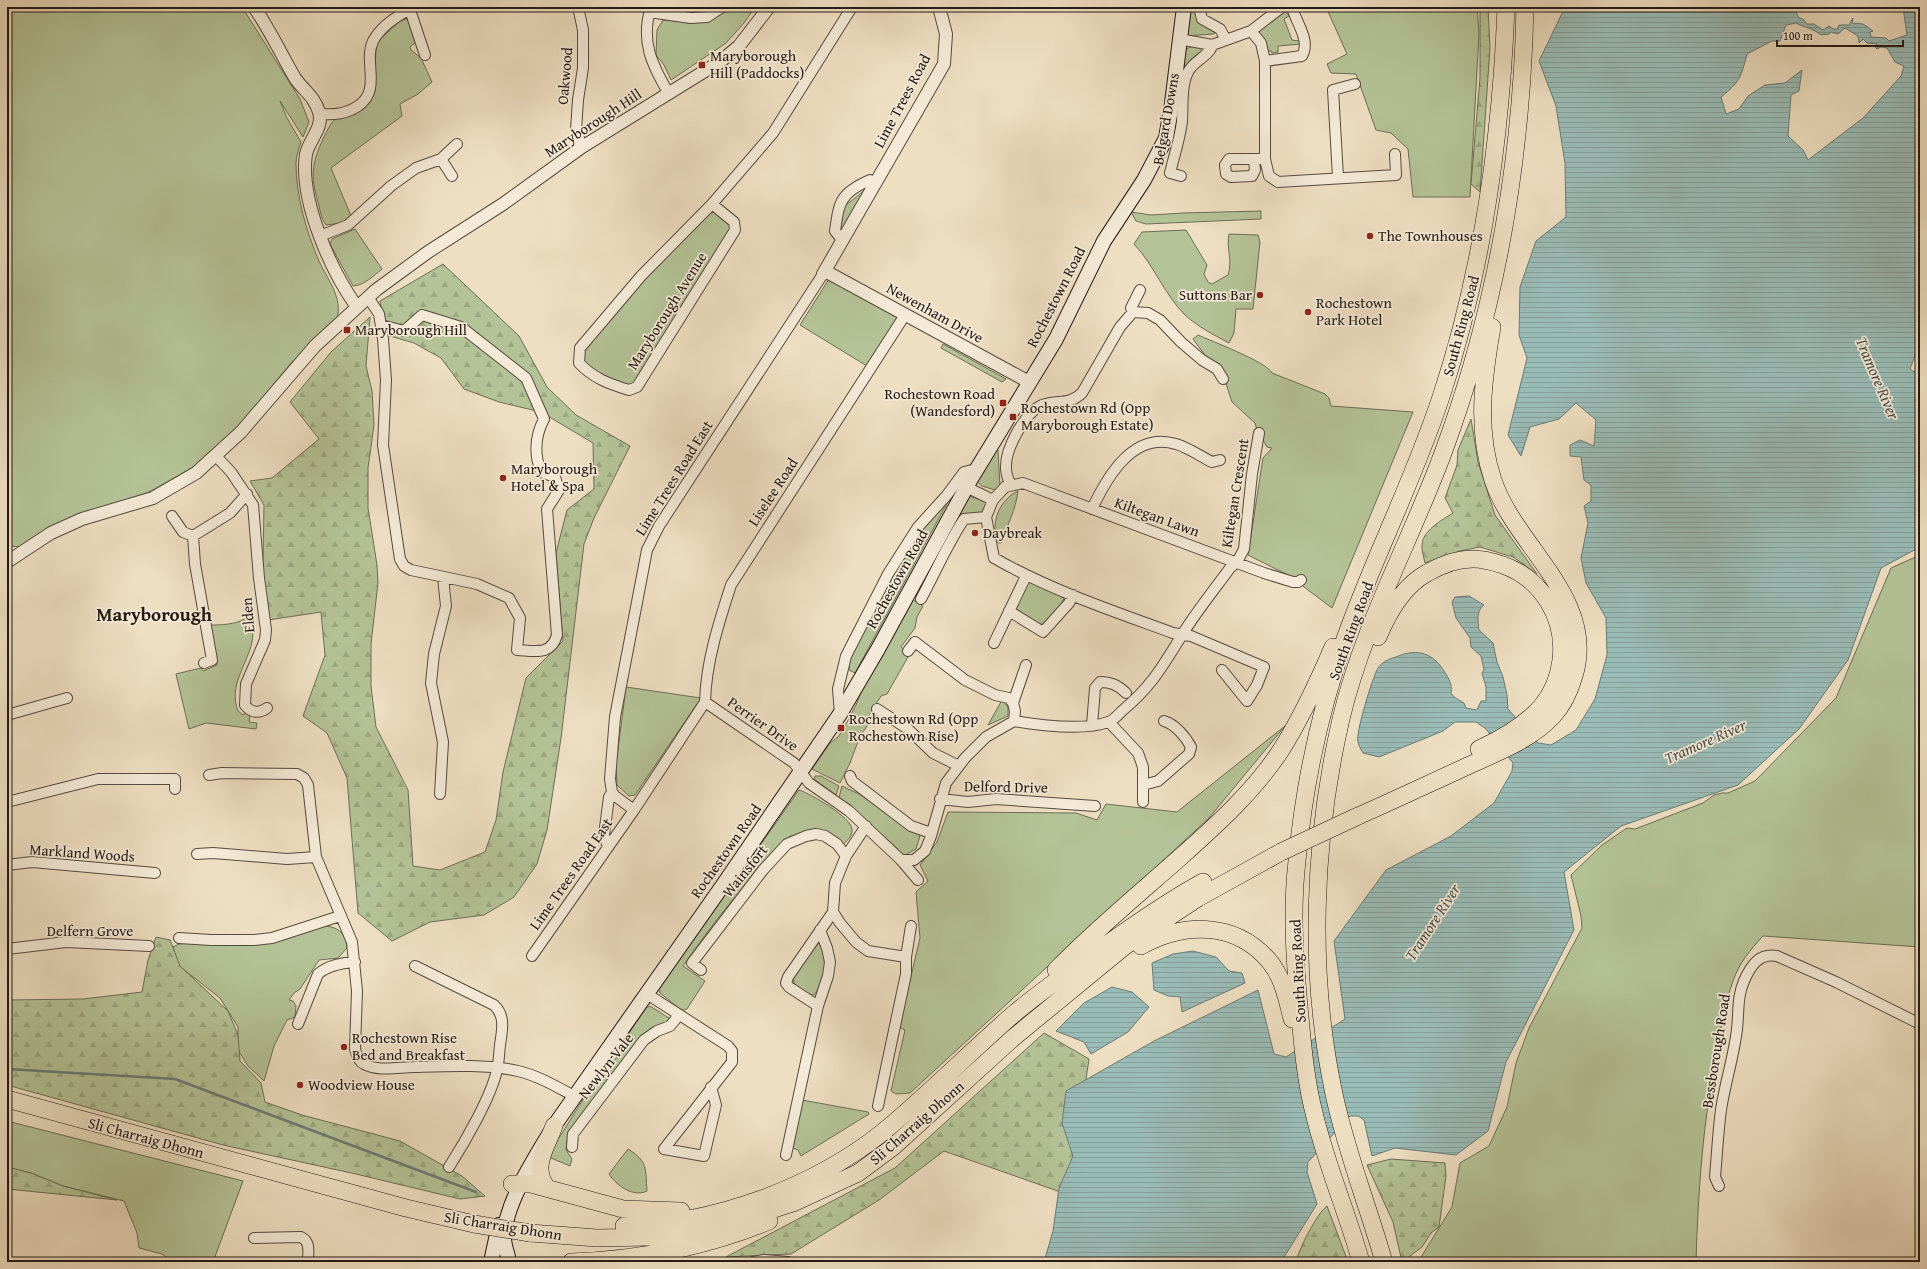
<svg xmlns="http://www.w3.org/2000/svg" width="1927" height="1269" font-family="'Gentium Book Plus',serif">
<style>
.grass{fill:#b4c397;stroke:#6c6e56}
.forest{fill:url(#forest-firs);stroke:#6c6e56}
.water{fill:url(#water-rules);stroke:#6b7b76;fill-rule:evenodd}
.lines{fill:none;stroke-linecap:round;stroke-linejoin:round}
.stream{stroke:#6b7b76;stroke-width:2.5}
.minor-casing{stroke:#564a40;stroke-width:12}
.tertiary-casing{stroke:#564a40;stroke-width:14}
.secondary-casing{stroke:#241915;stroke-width:16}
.trunk-casing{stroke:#241915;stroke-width:18}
.minor{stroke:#f4ead7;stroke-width:10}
.tertiary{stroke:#f4ead7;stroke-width:12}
.secondary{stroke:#f4ead7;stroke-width:14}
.trunk{stroke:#eedfc2;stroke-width:17}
.trunk-bridge-casing{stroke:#241915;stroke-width:18;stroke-linecap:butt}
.trunk-bridge{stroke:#eedfc2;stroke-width:17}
.poi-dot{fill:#8f2418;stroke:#f4ead7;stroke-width:1.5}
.labels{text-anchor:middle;stroke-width:3.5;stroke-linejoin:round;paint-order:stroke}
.poi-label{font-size:15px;fill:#241915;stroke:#f4ead7;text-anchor:start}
.street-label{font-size:15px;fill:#241915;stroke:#f4ead7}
.water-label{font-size:16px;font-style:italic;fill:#4d524e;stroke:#f4ead7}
.district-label{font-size:19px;font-weight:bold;fill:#241915;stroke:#f4ead7}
</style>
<defs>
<pattern id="forest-firs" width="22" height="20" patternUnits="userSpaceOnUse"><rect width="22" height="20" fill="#b4c397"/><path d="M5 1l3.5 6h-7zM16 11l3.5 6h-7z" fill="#9ba781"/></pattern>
<pattern id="water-rules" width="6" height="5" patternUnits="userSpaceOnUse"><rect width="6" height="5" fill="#9abcb7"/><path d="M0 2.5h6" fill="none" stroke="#85a19c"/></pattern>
</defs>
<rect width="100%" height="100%" fill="#eedfc2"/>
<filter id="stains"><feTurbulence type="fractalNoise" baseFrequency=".005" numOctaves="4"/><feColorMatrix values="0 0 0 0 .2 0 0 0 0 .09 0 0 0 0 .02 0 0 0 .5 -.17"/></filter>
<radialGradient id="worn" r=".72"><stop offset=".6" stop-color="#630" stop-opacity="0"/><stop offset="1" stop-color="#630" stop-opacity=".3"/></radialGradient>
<path class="grass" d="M7,7H242L300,99L309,122L303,137L280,101L287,118L301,142C299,148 296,156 296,163C296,196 306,231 319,261C327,279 343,297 337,319L291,363L236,430L200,463L149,492L57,524L19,547L11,546L7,549Z
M728,7H755L744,23L726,43L671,80L664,65L656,55L657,30L663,20C690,22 707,26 728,7Z
M1189,7H1197L1217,32L1213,34L1185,36Z
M1326,7H1477L1479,33L1470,197H1413L1408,149L1391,133L1376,130L1356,74L1331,73L1327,64L1347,54Z
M1284,10L1289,16L1284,19L1292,40L1299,41L1301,44L1278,46V52L1272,53L1271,51H1267L1256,27Z
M409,18L416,42L410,47L411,50L421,58L432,82L418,94L400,104L402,116L331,168L351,216L341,223L326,225C321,218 320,210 318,202C310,176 312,162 324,137C327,131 330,124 335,119L368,101L375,90L374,56L375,44L400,21Z
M1196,45L1210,46L1195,56L1182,69L1186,49Z
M865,190L844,230L840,228L841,209Z
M712,204L734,222L688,306L629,390L582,366V346Z
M1261,211V219L1146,224L1136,221L1131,212L1151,215L1183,213Z
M355,229L382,269C373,276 365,285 353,286L330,244L332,239Z
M1186,230L1207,265L1204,274L1208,282L1212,284L1228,275C1233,260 1226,248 1229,234L1258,235L1260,242L1253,309H1236L1234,333L1229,343C1214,335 1198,327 1185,315C1164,294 1154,265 1134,244L1142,232Z
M829,279L898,317L867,366L800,325Z
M1198,335C1211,341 1267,362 1272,373L1325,394L1329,398L1331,406L1413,412L1332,608L1288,575L1248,555L1263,458L1272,448L1267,447L1257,430L1255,423L1232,402L1224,377L1210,362L1193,339Z
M943,344L1006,379L1002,382L941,348Z
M994,450H998L1000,487L995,490L982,486L977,482Z
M957,485L855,673L849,670L850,654L890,574L920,528Z
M1018,491C1016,509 1007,526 1001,543H998C990,523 999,500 1018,491Z
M969,496L987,502L988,507L982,513L965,514L955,522Z
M1920,555V947L1763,936C1751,949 1739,963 1733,981C1725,1003 1721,1028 1717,1051C1703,1121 1698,1191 1696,1262H1418L1452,1207L1460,1163L1489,1146L1507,1107L1516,1063L1529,1028L1582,928L1581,916L1571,875L1602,845L1627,828L1635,829L1703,803L1714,795L1722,793H1728L1755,781L1836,698L1891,568Z
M1028,581L1060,595L1064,599L1056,612L1045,624H1036L1014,608Z
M913,600L923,606L917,617L915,628L901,647L908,653V657L887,694L881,696L868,717V725L860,736L850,763L840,783L812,769L830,743L838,737L844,728L856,705L865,682Z
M252,611C252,621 254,633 252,642C247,665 228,686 238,711L243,715L246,713L250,715L249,722L257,723L256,729L206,723L189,729L176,674L201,668L203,671L217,665L209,633V625C222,625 245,625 252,611Z
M626,687L701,698L635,795L629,796L617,785L616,765Z
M1002,700L1008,707V716L988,725Z
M1285,726L1209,818L910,1093L896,1094L891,1091L905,1030L899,1027L920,938L916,892L928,881L920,865L937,842L948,812L1076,813L1097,820L1106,804L1177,812Z
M815,776H821L839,786L836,795L814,779Z
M842,786L859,794L920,836L916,849L905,855L899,852L898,849L839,797Z
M799,790C811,794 851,817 852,829C853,836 847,841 842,845L806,836H790C750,876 715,920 683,966L705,981L687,1009L684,1010L680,1009L660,993L659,989Z
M325,926C339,927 346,934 347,948L338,958L319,960L300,989L294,993L289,1000L293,1001L296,1006L295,1017L287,1020L274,1046L264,1081L248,1066L238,1050V1027L220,998L178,965L173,947L179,944L207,942L245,945L284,940L311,929Z
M818,942L822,944C826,964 827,978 814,995H810L801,990L794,983L793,976Z
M650,1006L669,1018L667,1024L634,1048L567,1140L566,1150L572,1159L570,1166L544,1155L557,1141L594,1082L609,1069L618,1055L621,1045L646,1008Z
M802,1100L868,1112L869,1114L801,1156L798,1150L793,1148Z
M7,1121L243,1181L213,1262H173L162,1254L139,1248L137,1233L124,1201L63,1186L31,1173L7,1167Z
M628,1149C649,1162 645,1169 647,1191C633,1198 616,1185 609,1174Z"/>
<path class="forest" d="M1480,7H1488L1490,48L1480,192L1471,184L1480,78Z
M443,264L519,336L547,387L576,415L630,446L594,518L584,544L561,738L547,830L537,864L514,897L484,915L430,922L392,941L358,913L347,778L327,733L303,716L325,655L321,612L262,621L264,505L250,481L272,478L319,439L290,402L331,352L370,317L366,366L372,391L374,425L368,468V508L377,565L378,583L371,644V686L376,727L408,790L413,866L440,870L485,852L496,820L503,772L526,678L563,641L556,553L567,510L594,489L593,443L541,412L499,402L464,389L441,358L414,343L383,334L380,301Z
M1471,419L1478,462L1495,515L1537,574L1513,557L1480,547L1460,551L1425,563C1424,558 1422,552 1422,547C1421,531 1442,520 1453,513L1445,498L1457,465L1458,450Z
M156,937L170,940L180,966L228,1011L238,1035L240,1061L261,1083L265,1102L302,1115L400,1141L462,1176L485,1196L460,1199L356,1174L223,1145L7,1085V1000L83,999L142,992L148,960Z
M1044,1033L1089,1059L1069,1195L944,1151L879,1200L791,1254L726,1257L895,1168Z
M1391,1159L1445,1163L1446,1176L1439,1227L1431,1233L1422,1247L1402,1262L1393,1222L1367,1165Z
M7,1167L31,1173L63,1186L117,1200L7,1189Z
M1327,1206L1348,1262H1296C1298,1250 1318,1212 1327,1206Z"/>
<path class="water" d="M1565,7H1795L1796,12L1799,18L1803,19L1807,24H1814L1823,30L1829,26L1833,29H1837L1839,25H1849L1853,18L1852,23L1863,24L1873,31L1870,32L1871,37L1886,38L1889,41L1907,35L1903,7H1920V342L1910,369L1920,376V547L1881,568L1848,660L1799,729L1738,785L1621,826L1564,872L1574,930L1506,1062L1488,1131L1456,1155L1395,1148L1372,1156L1364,1120L1358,1116H1350L1308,1162L1307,1172L1317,1204L1281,1262H1044L1053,1231L1059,1188L1073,1156L1062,1123L1066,1091L1154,1041L1258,990L1274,1054L1286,1057L1345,1019L1334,941L1386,870L1451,836L1494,803L1512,771L1513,763L1486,729L1476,722H1455L1443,731L1379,757L1363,753C1361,750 1359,746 1358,742C1355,734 1373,676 1378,668C1383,661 1389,659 1396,657C1414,649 1430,651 1442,668C1447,676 1453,683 1451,693L1454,697L1464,703L1466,708L1477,710L1481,701H1486V687L1482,673L1484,670L1481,656L1471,647L1470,638L1456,618L1452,602L1455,597L1469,596L1484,605C1476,611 1478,621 1479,630L1493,643L1497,662L1503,677L1507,695L1508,709L1538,743L1551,745L1576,730L1595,699L1607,655L1606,618L1586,583L1581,558L1588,523L1584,506L1591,501V485L1584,480L1581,457L1570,456V445L1580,440L1594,446L1596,420L1576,403L1559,419L1530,427L1521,456L1508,435L1527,358L1519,335L1520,287L1536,241L1566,217L1565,163L1556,106L1539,61ZM1796,23C1805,28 1813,28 1821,35L1829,34L1831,32L1838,34L1845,28L1858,36L1859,43L1863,39L1867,43L1877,44L1875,47L1877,49L1881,47L1887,48L1895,62L1904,66L1901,76L1863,118L1808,160L1803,150L1788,136L1791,95L1799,91L1802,70L1785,83L1765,85L1748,96L1739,109L1726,114L1721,97C1740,82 1741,77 1747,54L1772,41H1780L1786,25Z
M1193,951L1216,957L1229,971L1242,973L1245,983L1182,1012L1180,997L1168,996L1154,990L1152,963L1173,954Z
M1112,987L1132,992L1149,1007L1128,1032L1091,1054L1084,1042L1056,1031L1084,1003Z"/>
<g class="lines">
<path class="stream" d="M7,1069L175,1079L476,1192"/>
<g class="minor-casing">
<path id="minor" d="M409,7L425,55
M578,7L583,30V68L578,100L576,130L582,147
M651,7C640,41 652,65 669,94
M1199,7L1202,19L1220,29L1226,40
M649,12L691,18L707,17L722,7
M1251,31L1261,43L1265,61L1302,56C1311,40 1296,23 1292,7
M1179,39L1212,45L1226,40L1251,31L1282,7
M1265,61V159L1269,176L1278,182L1396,175L1395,154
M320,114C334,115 346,114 358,106C382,90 363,62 373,41C381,26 396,17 410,9
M441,159L452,176
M1254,160L1255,170L1252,176L1231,177L1226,174L1225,165L1229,159H1265
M1181,176L1170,173C1174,156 1180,139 1182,121C1183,106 1181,86 1188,72C1193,61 1210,56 1212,45
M1338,177L1333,90L1355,84
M712,204L734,222L735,230L637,387L629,390C609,384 593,378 579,363L580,348L641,276L712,204L773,133L852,7
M320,236L348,225L391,186L416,168L441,159L457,144
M842,240L835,231C839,202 840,193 870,180L875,183
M368,297L379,314L383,339L386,380L383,445L400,559L404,566L411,570L477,584L509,598L520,618L517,650C535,651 551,656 557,635L547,509L559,490L555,477L541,472C534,454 535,436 544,419L526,378L461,327L422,315L404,331L381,325
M1133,312L1131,308L1140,290
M216,456L231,472L253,505L259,578L266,630L265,640L246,684L245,705C251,713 259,714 267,708
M966,487L993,500
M1005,487L1010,483C1008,479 1006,473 1006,468C1005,450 1024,413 1042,405C1058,399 1068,406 1082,393L1120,327L1133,312L1148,313L1160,320L1181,342L1202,360L1217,369L1223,379
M1092,509C1107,477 1133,431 1176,444C1189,448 1200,456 1212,462L1220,460
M172,516L183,532L193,536
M921,599C935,573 948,543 964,519L986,517
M1009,611L1043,632L1069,603L1073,595
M994,643L1026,576
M204,663L212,660L195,564L193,536L230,513L247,494
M1222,670L1247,701L1257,685L1264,667L1191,636L1173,633C1113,611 1050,590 994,558L986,517L993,500L1005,487L1023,483L1264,573L1293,582H1298L1301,580
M705,702C706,662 719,622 731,585L905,315
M705,702L794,763L809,783L849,811L901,860L918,880
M1013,703L1026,665
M877,709L908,729L933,753L959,766
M840,714L838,689L846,656L888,574L918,527L947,495L964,472L976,469
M7,715L67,698
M1014,721C1038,725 1084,731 1108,722C1113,721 1118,715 1122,711C1152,686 1162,667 1182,635C1196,612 1214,590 1230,568L1237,562L1244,549L1252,474L1259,433
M1109,722L1138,753L1143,767V802
M1092,725L1095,688L1100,682C1111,682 1118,685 1126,693
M209,775L222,773L297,774L304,778L308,785L316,857L352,942L357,991L355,1049C357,1055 358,1061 364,1064C378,1072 399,1067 415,1067C447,1066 487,1064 518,1071C539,1076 557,1087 576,1097
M850,776L852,781L911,826L931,833
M1143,785L1158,781L1189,754L1191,747C1186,737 1175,724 1164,721
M440,794L443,742L431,683L434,654L446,606L443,577
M940,799L968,802L996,799L1095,806
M7,802L98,779H175V789
M634,810L615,796L612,792L610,779L615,717L647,550L659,526L823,274
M608,847L604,835L609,797L612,792
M197,854L213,853L287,859L316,857
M846,856L835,883L833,912L840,923L856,942L868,951L906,957
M901,860H914L925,851L931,836L946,783L965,758L986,737L1014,721L1015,711L1013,703L1009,698L995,695L965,680L915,642L908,651
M7,865L32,862L155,873
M179,938L211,940H254L272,938L340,916
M7,949L66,942L149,946
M532,956L634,810L705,702
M415,966L494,1005C506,1016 502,1031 500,1045C499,1053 499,1062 497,1070C491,1097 465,1142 449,1167
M701,970L692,963L763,870L787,844L806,836L816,834L825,836L837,844L846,856L866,826
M647,994L728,1046L732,1051V1062L664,1149L704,1156L716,1105L711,1087
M818,1006L789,987L786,983L788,977L833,912
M298,1024L318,974C328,965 342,963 355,962
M878,1106L906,974V957L911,926
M572,1147L573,1134L644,1040L657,1031L670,1026L679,1015
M786,1155L818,1006L828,976L830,962L827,948L820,930
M1719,1186L1715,1177C1717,1155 1718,1132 1721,1110C1725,1083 1734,1056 1737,1029C1739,1012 1737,997 1744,981C1751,965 1759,953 1777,956L1836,982L1920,1024
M254,1238L301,1237C311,1242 308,1252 308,1262
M753,1262L764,1260L788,1262"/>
</g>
<g class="tertiary-casing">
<path id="tertiary" d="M254,7C270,30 281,54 295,78C303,90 315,97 319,112C324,127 309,140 306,154C299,200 331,271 357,307
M825,271L1029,382
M823,274L944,64L946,34L939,7
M7,562L51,533L82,519L153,498L196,473L241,432L315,346L376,290L428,252L503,204L582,147L721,61L739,46L769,7"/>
</g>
<g class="secondary-casing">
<path id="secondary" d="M491,1262L499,1225
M509,1262C508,1254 504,1246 504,1238C505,1202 536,1157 554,1126L723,885L840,714L878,649L972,477L1056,339L1104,241L1144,180L1166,138L1172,103L1184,7"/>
</g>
<g class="trunk-casing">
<path id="trunk" d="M1378,637C1388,613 1403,586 1427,573C1441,565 1457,559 1473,559C1482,559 1494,562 1503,565C1542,579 1566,618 1561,660C1559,676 1552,694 1541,707C1525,725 1501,739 1479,749
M1356,817C1390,802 1424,786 1459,770C1490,755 1529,742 1553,716C1563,705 1570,690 1574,676C1598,599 1515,547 1493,480C1476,430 1483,379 1492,327
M1141,946C1184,922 1236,921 1270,962C1283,978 1287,999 1292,1019
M1056,970C1093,932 1135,897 1175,862C1213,828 1253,793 1281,750C1302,717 1318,682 1333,647
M7,1099L406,1208L474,1224
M512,1184H531L623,1209L681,1211
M547,1188C531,1167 546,1148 554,1126
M624,1226C713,1224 813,1188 883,1132C929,1094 971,1051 1016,1012C1039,993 1064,975 1088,958C1125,931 1163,904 1203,882
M530,1233L597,1238L650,1237L703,1230L749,1217L793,1203L858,1173L893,1147L1013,1038L1125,946L1198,898L1281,852
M571,1262C640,1260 705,1247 769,1221
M1361,1262C1347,1212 1326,1164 1314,1113C1306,1082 1303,1049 1300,1017C1295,965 1291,913 1297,861C1304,786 1320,710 1345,639C1374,557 1414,479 1441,397C1483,270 1501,140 1506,7
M1384,1262C1368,1206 1346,1151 1334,1094C1308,973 1313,840 1341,719C1363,626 1410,542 1443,453C1496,310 1522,159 1525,7"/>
</g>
<use href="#minor" class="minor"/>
<use href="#tertiary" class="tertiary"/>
<use href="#secondary" class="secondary"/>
<use href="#trunk" class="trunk"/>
<g class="trunk-bridge-casing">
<path id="trunk-bridge" d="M1281,852L1356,817
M474,1224L530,1233"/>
</g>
<use href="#trunk-bridge" class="trunk-bridge"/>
</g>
<g class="poi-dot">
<rect x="698" y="61" width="8" height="8" rx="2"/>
<circle cx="1370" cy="236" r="4"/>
<circle cx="1260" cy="295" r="4"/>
<circle cx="1308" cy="312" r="4"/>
<rect x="343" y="326" width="8" height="8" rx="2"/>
<rect x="999" y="399" width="8" height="8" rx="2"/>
<rect x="1009" y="413" width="8" height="8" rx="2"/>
<circle cx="503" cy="478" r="4"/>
<circle cx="975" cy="533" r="4"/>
<rect x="837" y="724" width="8" height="8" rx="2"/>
<circle cx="344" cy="1047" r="4"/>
<circle cx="300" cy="1085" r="4"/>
</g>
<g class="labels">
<g class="poi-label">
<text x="710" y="61">Maryborough<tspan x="710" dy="17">Hill (Paddocks)</tspan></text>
<text x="1378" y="241">The Townhouses</text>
<text x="1252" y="300" text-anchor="end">Suttons Bar</text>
<text x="1316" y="308">Rochestown<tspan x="1316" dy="17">Park Hotel</tspan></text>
<text x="355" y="335">Maryborough Hill</text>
<text x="995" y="399" text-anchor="end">Rochestown Road<tspan x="995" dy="17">(Wandesford)</tspan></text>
<text x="1021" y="413">Rochestown Rd (Opp<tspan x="1021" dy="17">Maryborough Estate)</tspan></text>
<text x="511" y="474">Maryborough<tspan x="511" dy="17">Hotel &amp; Spa</tspan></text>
<text x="983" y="538">Daybreak</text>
<text x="849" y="724">Rochestown Rd (Opp<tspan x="849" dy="17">Rochestown Rise)</tspan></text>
<text x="352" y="1043">Rochestown Rise<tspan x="352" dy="17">Bed and Breakfast</tspan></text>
<text x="308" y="1090">Woodview House</text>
</g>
<g class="street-label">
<text transform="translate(565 76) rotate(-85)" y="5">Oakwood</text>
<text transform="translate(902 101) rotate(-62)" y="5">Lime Trees Road</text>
<text transform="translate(1166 119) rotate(-80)" y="5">Belgard Downs</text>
<text transform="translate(593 123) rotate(-33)" y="5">Maryborough Hill</text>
<text transform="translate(1056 297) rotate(-63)" y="5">Rochestown Road</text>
<text transform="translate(667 311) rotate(-58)" y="5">Maryborough Avenue</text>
<text transform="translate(935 313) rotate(29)" y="5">Newenham Drive</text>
<text transform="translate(1461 326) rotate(-75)" y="5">South Ring Road</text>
<text transform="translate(674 478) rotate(-58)" y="5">Lime Trees Road East</text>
<text transform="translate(773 492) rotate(-57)" y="5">Liselee Road</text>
<text transform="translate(1235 493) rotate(-81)" y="5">Kiltegan Crescent</text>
<text transform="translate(1157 517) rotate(20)" y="5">Kiltegan Lawn</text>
<text transform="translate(897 579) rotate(-61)" y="5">Rochestown Road</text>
<text transform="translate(248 615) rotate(-95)" y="5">Elden</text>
<text transform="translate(1351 631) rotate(-70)" y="5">South Ring Road</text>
<text transform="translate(763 724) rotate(35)" y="5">Perrier Drive</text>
<text transform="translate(1006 787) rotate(1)" y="5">Delford Drive</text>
<text transform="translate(726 851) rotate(-55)" y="5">Rochestown Road</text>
<text transform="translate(82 853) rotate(4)" y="5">Markland Woods</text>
<text transform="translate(745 871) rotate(-51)" y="5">Wainsfort</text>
<text transform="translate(571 874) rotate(-55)" y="5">Lime Trees Road East</text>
<text x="90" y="936">Delfern Grove</text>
<text transform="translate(1298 971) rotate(-93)" y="5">South Ring Road</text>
<text transform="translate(1716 1051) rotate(-81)" y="5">Bessborough Road</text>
<text transform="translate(606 1066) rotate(-52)" y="5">Newlyn Vale</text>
<text transform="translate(917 1123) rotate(-41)" y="5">Sli Charraig Dhonn</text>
<text transform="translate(146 1138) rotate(15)" y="5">Sli Charraig Dhonn</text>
<text transform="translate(503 1226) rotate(9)" y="5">Sli Charraig Dhonn</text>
</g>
<g class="water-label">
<text transform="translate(1878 378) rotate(67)" y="6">Tramore River</text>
<text transform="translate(1705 741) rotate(-24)" y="6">Tramore River</text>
<text transform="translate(1432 922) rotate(-57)" y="6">Tramore River</text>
</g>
<g class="district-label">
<text x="154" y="621">Maryborough</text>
</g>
</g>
<rect width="1927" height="1269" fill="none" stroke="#eedfc2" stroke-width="24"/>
<rect x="8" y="8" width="1911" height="1253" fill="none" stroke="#241915" stroke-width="2"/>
<rect x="12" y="12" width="1903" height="1245" fill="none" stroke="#241915"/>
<path d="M1777 40v6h126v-6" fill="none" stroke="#241915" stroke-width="2"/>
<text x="1783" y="40" font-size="12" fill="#241915" stroke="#f4ead7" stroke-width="3" paint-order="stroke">100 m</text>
<rect width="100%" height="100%" filter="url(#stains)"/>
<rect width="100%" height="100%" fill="url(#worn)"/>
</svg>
